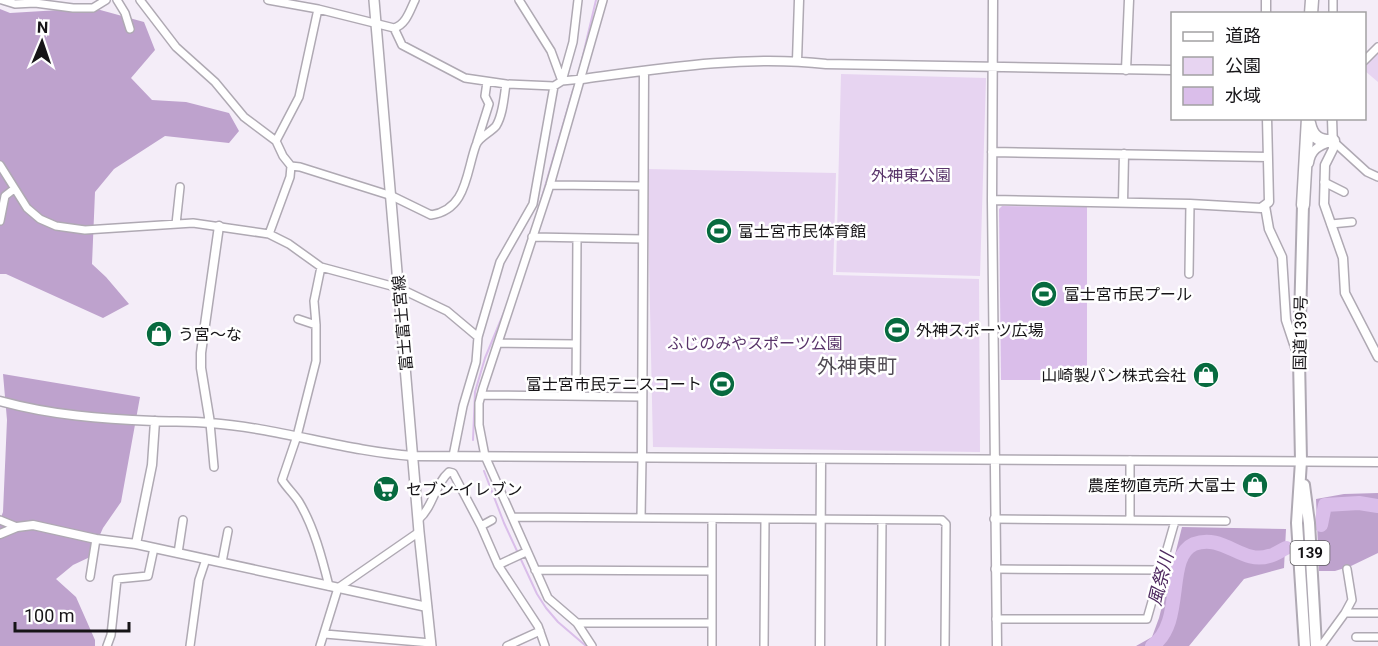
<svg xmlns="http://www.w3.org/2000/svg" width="1378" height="646" font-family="Roboto,'Noto Sans JP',sans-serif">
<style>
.green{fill:#e7d4f1}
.forest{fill:#bea2cd}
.water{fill:#dabeea}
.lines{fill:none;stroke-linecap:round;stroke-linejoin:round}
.stream{stroke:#dabeea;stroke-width:2}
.river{stroke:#dabeea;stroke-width:14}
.minor-casing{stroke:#afa9b3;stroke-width:10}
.tertiary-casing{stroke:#afa9b3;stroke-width:11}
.secondary-casing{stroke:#afa9b3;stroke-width:12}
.trunk-casing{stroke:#afa9b3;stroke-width:14}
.motorway-casing{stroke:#afa9b3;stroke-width:15}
.minor{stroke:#fff;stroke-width:7}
.tertiary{stroke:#fff;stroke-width:8}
.secondary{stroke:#fff;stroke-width:9}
.trunk{stroke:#fff;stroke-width:10}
.motorway{stroke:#fff;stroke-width:12}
.labels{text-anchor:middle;stroke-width:5;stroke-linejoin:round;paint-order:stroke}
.shield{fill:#fff;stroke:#5c5a5d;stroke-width:1.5}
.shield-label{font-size:15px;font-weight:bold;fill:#161417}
.park-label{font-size:16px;fill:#59346a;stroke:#fff}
.poi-label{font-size:16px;fill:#161417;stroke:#fff;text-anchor:start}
.street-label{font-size:16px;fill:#161417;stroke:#fff}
.water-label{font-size:18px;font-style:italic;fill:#4f2a60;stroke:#fff}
.quarter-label{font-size:20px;fill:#514b54;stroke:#fff}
</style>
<rect width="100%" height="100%" fill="#f4edf8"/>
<path class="green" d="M1378,50V82L1365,71L1364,63Z
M841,74L986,78L980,276L836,272Z
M647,169L836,173L833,275L979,279L980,452L653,447Z"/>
<path class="forest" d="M93,8L144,22L155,50L131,78L152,100L186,102L229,113L239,131L229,143L165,136L114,169L95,192L92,264L106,277L129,304L103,318L6,274H0V9L10,13Z
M3,374L140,397L121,502L103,528L90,557L73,565L56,579L76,597L95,640V646H0V520L3,512L7,420Z
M1378,493V553L1351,566L1335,571H1319L1316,499L1344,494Z
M1182,527L1286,529L1284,568L1244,579L1189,646H1136L1152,637L1159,618Z"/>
<path class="water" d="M1002,206L1087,207V380H1001L999,209Z"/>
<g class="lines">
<path class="stream" d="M580,68L596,0
M537,214L573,90
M473,440L475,392L485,358L507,305
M484,471L504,523L537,594L546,608L558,622L586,646"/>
<path class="river" d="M1321,525L1325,505L1359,503L1378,506
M1152,646C1186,623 1164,557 1194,544C1223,533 1242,565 1269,556C1275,555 1280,551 1286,548"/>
<g class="minor-casing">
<path id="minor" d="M2,0L15,4L35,3L73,8H93L106,0
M117,0L125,13L130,29
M140,0L176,47L215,82L244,117L276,141
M268,0L318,9L394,28C406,25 410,10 415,0
M519,0L551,51L562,81L582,79
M1333,14V0
M394,28L402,45L465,78L506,84L554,86L562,81L573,42L578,0
M1364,61L1378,47
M1333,141L1367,172L1378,177
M477,142L489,104L485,96L487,82
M0,165L27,208L40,219L56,226L85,230L193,223L269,234L289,244L321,267L399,288L447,311L478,337
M291,166L300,167L392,196L431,215C467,210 466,172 476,145C479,137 490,133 496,126C503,115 504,97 506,84
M1324,182L1344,192
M550,185L643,186
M0,221L5,196L14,189
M176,224L180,187
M1331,224L1352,222
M269,234L290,177L291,166L283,156L276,141L299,97L318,9
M532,237L643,239
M321,267L314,301L316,325V361L297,436L282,480C287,488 294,494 299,502C314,527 322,558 329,586
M1189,274L1190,204
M298,319L316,325
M498,343L576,344
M481,395L642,397
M576,396L577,238
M210,423L214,467
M453,456L463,406L476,362L478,337L500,262L533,204L554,86
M512,517L942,520L946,524L945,646
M641,518L642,458
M419,519C433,507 435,484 449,472L453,473L481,526L498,565L538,626L545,646
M994,519L1226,521
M0,520L17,527
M1130,520V460
M481,526L492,520
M178,553L183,520
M222,562L228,531
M498,565L526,552
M995,569L1161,570
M535,570L712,571
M90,577L96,539
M1345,613L1352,600L1347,569
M996,619H1147L1175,521
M577,623H712
M325,634L431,643
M1356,637H1378
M107,646L111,635L117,579L148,576L154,548
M190,646L199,580L206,559
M320,646L338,588L419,532
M507,646L540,631
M592,646L577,623L548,598L485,456L479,425V403L483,388L550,185L603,0
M712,646V519
M764,646L765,519
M881,646L882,520
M1321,646L1345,613H1378"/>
</g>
<g class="tertiary-casing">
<path id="tertiary" d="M993,0L992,200L997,646
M1266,0V14
M797,61L799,0
M1126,70L1129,0
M582,79C663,68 745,55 826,64L1172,70
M1332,118L1333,149L1325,165L1324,204L1343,258L1345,293L1378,357
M992,152L1268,157
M1309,163C1311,150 1318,146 1330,142
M992,200L1190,204L1261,208L1269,202L1267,118
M1123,202L1124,154
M1265,206L1269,229L1282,257L1286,320L1297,353
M0,401C51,415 102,419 154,421C173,422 191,421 210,423C278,428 345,451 413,456L1378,462
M210,423L201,368V353L219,226
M642,458L644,71
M0,534L17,527L33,525L96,539L136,544L427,607
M136,544L152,465L155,421
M820,646L821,459"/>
</g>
<g class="secondary-casing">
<path id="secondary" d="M374,0L419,532L431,646"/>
</g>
<g class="trunk-casing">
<path id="trunk" d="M1303,205L1299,359L1301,461L1297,523L1305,646
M1304,485L1309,523L1316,646"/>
</g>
<g class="motorway-casing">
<path id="motorway" d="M1311,14L1312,0
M1309,123C1312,137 1319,142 1333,141
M1303,205L1308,118"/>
</g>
<use href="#minor" class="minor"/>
<use href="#tertiary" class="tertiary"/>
<use href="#secondary" class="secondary"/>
<use href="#trunk" class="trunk"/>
<use href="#motorway" class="motorway"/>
</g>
<defs>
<g id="stadium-disc" transform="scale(1.35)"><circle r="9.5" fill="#076a3f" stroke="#fff"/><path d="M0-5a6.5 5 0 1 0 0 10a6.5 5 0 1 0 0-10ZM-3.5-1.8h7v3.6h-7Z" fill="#fff"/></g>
<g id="shop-disc" transform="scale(1.35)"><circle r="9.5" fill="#076a3f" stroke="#fff"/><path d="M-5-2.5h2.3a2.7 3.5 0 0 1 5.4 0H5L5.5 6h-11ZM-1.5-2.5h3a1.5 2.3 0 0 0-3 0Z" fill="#fff"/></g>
<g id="supermarket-disc" transform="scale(1.35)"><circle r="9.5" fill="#076a3f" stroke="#fff"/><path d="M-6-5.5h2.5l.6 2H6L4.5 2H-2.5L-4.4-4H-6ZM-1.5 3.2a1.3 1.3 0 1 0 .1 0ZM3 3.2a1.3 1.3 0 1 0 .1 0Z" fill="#fff"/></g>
</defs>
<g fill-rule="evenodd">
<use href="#stadium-disc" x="719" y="231"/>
<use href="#stadium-disc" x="1044" y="294"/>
<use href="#stadium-disc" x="897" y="330"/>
<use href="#shop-disc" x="159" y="334"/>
<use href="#shop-disc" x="1206" y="375"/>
<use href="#stadium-disc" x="722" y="384"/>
<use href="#shop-disc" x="1255" y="485"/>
<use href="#supermarket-disc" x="386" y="489"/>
</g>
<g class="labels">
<rect class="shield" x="1290.5" y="541" width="39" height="24" rx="4.5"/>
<g class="shield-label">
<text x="1310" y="558">139</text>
</g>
<g class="park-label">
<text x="911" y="181">外神東公園</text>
<text x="755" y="349">ふじのみやスポーツ公園</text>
</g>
<g class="poi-label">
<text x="738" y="237">富士宮市民体育館</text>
<text x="1064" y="300">富士宮市民プール</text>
<text x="916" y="336">外神スポーツ広場</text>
<text x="178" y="340">う宮〜な</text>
<text x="1186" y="381" text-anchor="end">山崎製パン株式会社</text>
<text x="702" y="390" text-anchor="end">富士宮市民テニスコート</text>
<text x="1236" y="491" text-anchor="end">農産物直売所 大富士</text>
<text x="406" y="495">セブン-イレブン</text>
</g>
<g class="street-label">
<text transform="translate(402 323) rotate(-95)" y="6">富士富士宮線</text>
<text transform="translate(1300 333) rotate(-89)" y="6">国道139号</text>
</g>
<g class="water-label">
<text transform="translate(1161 579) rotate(-76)" y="6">風祭川</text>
</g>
<g class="quarter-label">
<text x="857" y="373">外神東町</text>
</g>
</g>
<rect x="1171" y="12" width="195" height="108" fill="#ffffff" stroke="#a2a1a2" stroke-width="1.5"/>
<rect x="1183" y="32" width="30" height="9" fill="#ffffff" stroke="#a2a1a2" stroke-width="1.5"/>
<text x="1225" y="42" font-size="18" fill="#161417">道路</text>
<rect x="1183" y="57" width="30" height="18" fill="#e7d4f1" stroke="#a2a1a2" stroke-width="1.5"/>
<text x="1225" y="72" font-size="18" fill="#161417">公園</text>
<rect x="1183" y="87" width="30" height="18" fill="#dabeea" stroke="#a2a1a2" stroke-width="1.5"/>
<text x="1225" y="102" font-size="18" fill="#161417">水域</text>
<g transform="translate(42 42) rotate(2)" stroke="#ffffff" stroke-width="4.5" paint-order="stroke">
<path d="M0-4.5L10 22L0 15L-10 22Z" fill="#161417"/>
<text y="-9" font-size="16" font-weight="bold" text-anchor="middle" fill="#161417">N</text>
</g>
<path d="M15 622v9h114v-9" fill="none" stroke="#161417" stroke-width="3"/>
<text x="24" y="622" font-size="18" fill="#161417" stroke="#ffffff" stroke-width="4.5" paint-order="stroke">100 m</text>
</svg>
